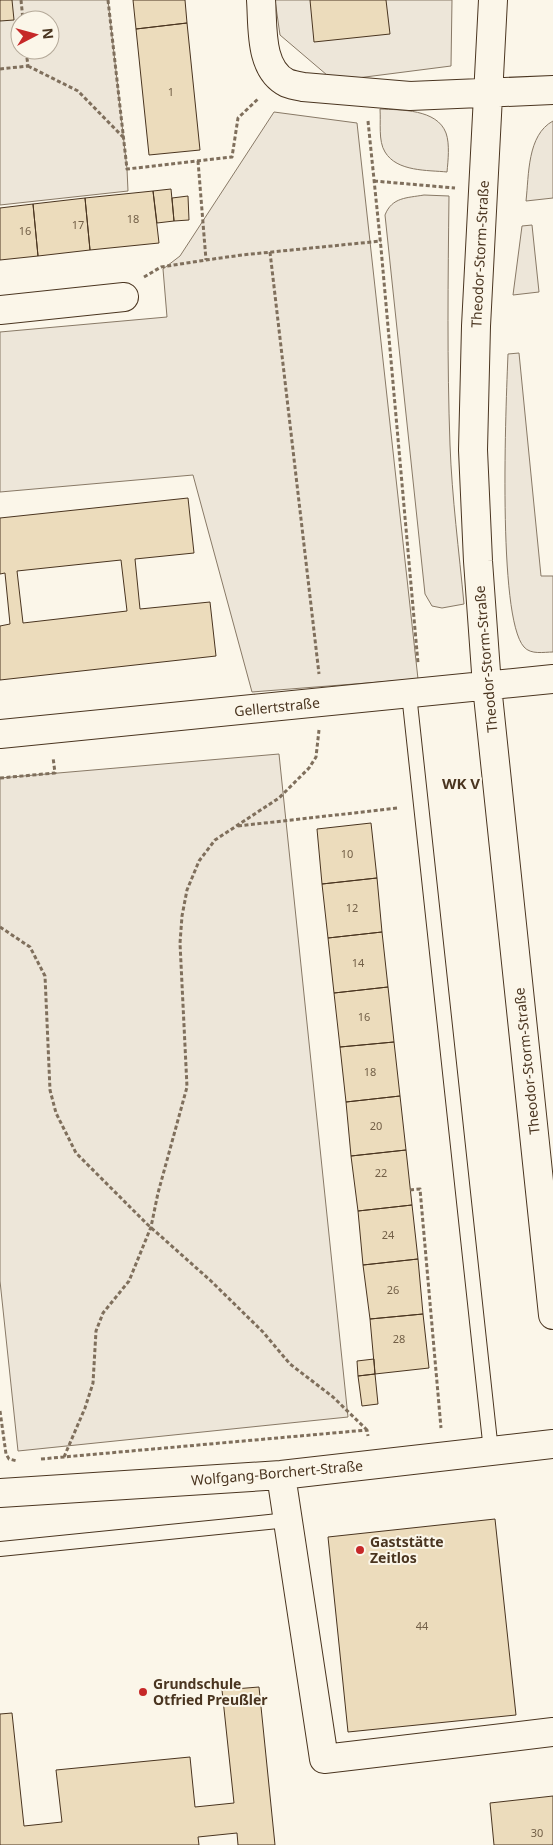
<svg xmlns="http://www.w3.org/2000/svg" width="553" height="1845" font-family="'Noto Sans',sans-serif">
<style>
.green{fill:#ede6d9;stroke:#887966;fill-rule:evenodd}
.building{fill:#ecdcbc;stroke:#4a3520;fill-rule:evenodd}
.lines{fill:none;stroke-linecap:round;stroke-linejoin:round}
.service-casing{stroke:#4a3520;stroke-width:16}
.minor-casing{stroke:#4a3520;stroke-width:30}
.path{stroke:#7f6f5c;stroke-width:3;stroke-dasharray:4 2.5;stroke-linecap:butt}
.service{stroke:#fbf6e9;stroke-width:14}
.minor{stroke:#fbf6e9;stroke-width:28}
.poi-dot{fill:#c62828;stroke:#fbf6e9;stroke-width:2}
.labels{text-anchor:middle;stroke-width:4;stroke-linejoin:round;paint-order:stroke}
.number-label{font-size:11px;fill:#725f47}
.street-label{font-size:14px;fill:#4a3520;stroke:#fbf6e9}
.poi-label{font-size:14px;font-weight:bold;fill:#4a3520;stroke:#fbf6e9;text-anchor:start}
.neighbourhood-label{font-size:15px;font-weight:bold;fill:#4a3520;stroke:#fbf6e9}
</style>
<rect width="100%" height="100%" fill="#fbf6e9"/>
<path class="green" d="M12,0H108L127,169L128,191L0,205V21ZM20,20H50V50H20Z
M275,0H452L451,66L334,81L280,35Z
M380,109C401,110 437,109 446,133C450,144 448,161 447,172C428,170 397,172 385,152C378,141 381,122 380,109Z
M274,112L357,123L418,679L252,692L193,475L0,492V332L167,317L163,269L180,256Z
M553,121V198L526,201C529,175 527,135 553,121Z
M424,195L449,196C448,279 447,362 450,445C452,498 459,551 464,604L442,608L432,606L425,594L385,215C392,197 407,198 424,195Z
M532,225L539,292L513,295L522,226Z
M519,353L541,576H553V652C544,652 531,655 524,647C497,617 506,403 508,354Z
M279,754L348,1417L18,1451L0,1281V778Z"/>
<path class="building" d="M0,0H12L14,20L0,21Z
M133,0H185L187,23L136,29Z
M310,0H386L390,34L314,42Z
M187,23L200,150L149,155L136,29Z
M171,189L174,221L157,223L153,191Z
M153,191L159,243L90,250L85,198Z
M188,196L189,220L174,221L172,198Z
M85,198L90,250L38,256L33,204Z
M33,204L38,256L0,260V208Z
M188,498L194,553L135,559L140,609L210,602L216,656L0,680V626L10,624L5,573L0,574V518ZM121,560L127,611L23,623L17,571Z
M371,823L377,878L322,884L317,829Z
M377,878L382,932L328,938L322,884Z
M382,932L388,987L334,993L328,938Z
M388,987L394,1042L340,1047L334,993Z
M394,1042L400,1096L346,1102L340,1047Z
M400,1096L406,1150L351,1156L346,1102Z
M406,1150L412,1205L358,1211L351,1156Z
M412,1205L418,1259L363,1265L358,1211Z
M418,1259L423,1314L370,1319L363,1265Z
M423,1314L429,1368L375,1374L370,1319Z
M374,1359L375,1374L358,1376L357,1361Z
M375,1374L378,1404L362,1406L358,1376Z
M495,1519L516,1715L348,1732L328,1537Z
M259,1687L275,1845H238L237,1833L198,1837L199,1845H0V1714L12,1713L24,1826L62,1822L56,1770L190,1757L195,1807L234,1803L222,1690Z
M553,1796V1845H494L490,1803Z"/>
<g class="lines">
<g class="service-casing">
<path id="service" d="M409,694L491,1451
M0,1549L288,1520"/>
</g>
<g class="minor-casing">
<path id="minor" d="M261,0C263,26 259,69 287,83C292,85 298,86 303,87L410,96L553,90
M493,0L476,326L473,450L478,561L487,686L553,1315
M0,310L124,297
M0,734L553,679
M281,1475L324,1759L553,1732
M0,1493L281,1475L553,1444"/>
</g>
<path class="path" d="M21,0L23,20
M108,0L127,169L232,157L238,118L259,98
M28,66L78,91L123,137
M0,69L28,66L26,50
M368,121L381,248L418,663
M198,161L206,260
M374,181L455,188
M270,252L319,674
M144,277L161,267L206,260L242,255L381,241
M0,778L55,773L53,757
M238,826L398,808
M0,927L30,947L45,976L50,1090L56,1113L76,1153L147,1224L211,1281L263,1332L290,1364L333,1397L367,1430
M410,1190L420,1189L441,1428
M0,1411L6,1454L9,1459L17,1461
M64,1457L85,1408L93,1383L96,1331L103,1313L129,1281L151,1227L158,1193L187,1087L180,943L182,916L187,890L199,861L215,840L279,798L309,768L316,757L319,730
M41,1459L367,1430L368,1436"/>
<use href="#service" class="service"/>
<use href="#minor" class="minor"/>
</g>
<g class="poi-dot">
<circle cx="360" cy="1550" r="5"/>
<circle cx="143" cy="1692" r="5"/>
</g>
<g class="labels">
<g class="number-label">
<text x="171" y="96">1</text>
<text x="133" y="223">18</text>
<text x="78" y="229">17</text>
<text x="25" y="235">16</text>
<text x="347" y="858">10</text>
<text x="352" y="912">12</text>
<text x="358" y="967">14</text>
<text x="364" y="1021">16</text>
<text x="370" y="1076">18</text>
<text x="376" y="1130">20</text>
<text x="381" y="1177">22</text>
<text x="388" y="1239">24</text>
<text x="393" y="1294">26</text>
<text x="399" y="1343">28</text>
<text x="422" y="1630">44</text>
<text x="537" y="1837">30</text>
</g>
<g class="street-label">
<text transform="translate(480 254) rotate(-87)" y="5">Theodor-Storm-Straße</text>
<text transform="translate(486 659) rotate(-95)" y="5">Theodor-Storm-Straße</text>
<text transform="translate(277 707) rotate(-6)" y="5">Gellertstraße</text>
<text transform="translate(527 1061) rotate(-96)" y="5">Theodor-Storm-Straße</text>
<text transform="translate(277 1473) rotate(-5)" y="5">Wolfgang-Borchert-Straße</text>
</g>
<g class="poi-label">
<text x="370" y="1547">Gaststätte<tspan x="370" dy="16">Zeitlos</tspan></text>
<text x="153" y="1689">Grundschule<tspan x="153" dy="16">Otfried Preußler</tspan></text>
</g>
<g class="neighbourhood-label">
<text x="461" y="789">WK V</text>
</g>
</g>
<g transform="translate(35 35) rotate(84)"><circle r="24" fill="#fbf6e9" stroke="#b4a999"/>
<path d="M0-4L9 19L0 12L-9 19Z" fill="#c62828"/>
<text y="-8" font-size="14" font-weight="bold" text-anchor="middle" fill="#4a3520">N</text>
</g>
</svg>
